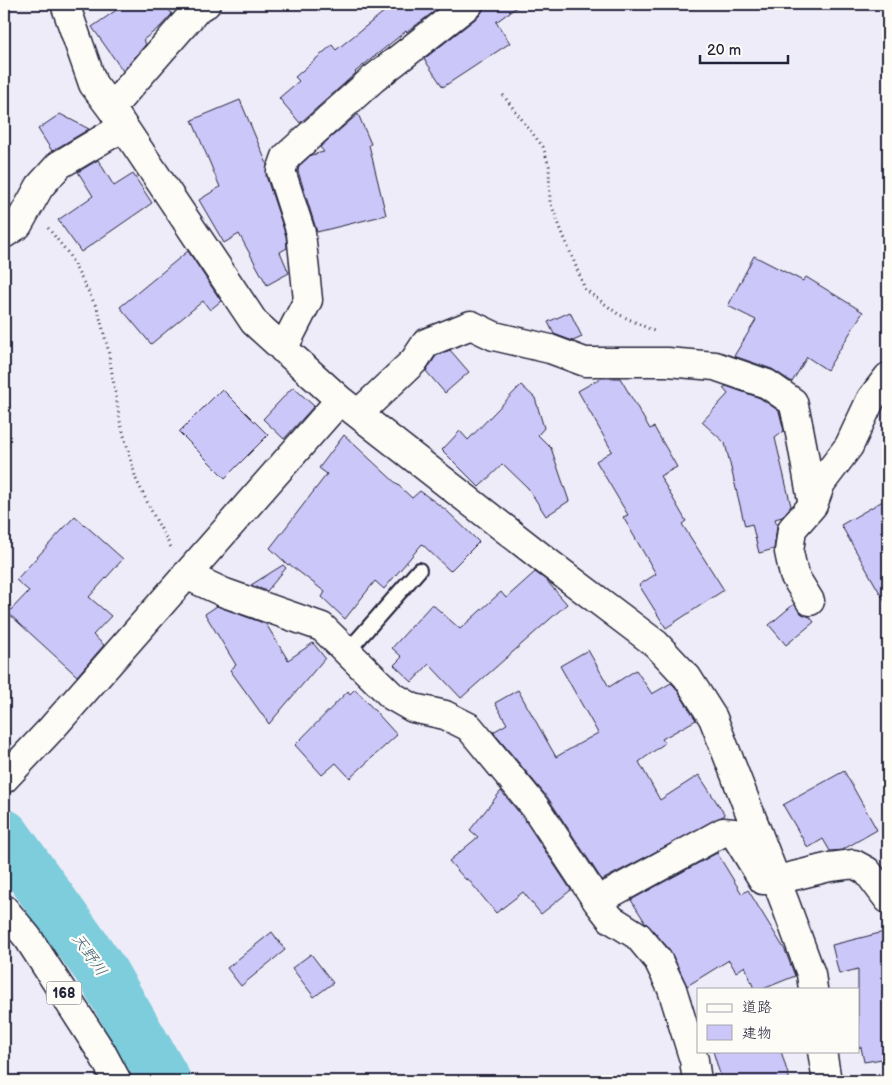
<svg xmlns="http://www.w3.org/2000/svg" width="892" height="1085" viewBox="0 0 892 1085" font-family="'Balsamiq Sans','Klee One',sans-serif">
	<rect width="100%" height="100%" fill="#eeecf8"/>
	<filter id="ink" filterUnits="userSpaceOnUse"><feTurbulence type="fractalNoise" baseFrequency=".02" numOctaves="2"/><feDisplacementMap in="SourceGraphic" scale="10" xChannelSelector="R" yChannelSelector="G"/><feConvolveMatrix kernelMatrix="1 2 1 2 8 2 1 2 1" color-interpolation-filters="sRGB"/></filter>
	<g filter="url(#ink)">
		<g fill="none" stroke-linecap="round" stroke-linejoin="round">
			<!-- river -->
			<path stroke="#7ecddc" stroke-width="52" d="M4,835l98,137 63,109"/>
		</g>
		<!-- building -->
		<path fill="#ccc7f9" stroke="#22223b" d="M125,4h40l7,10 -12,13 -17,13 3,4 -23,27 -31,-44z
			M388,4h56l-37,28 -1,-1 -51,41 1,1 -56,50 -21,-25 20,-17 -4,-4 37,-32 4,5 54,-43z
			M484,4h37l-25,18 14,21 -67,44 -19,-28 55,-43 4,-6z
			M240,100l27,64 -1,12 20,60 1,12 -7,4 9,21 -22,12 -28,-51 -15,9 -25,-43 21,-13 -28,-67z
			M60,114l29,15 -37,22 -14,-22z
			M358,114l13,30 -2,1 17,70 -69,17 -19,-61 1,-5 12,-11 13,-3 -4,-5z
			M98,160l16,26 19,-12 19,29 -71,49 -23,-32 35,-24 -15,-24z
			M188,251l33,50 -11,9 -7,-9 -52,43 -31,-37z
			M754,256l49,25 3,-4 57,35 -36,58 -20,-13 -15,25 -20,-13 -38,-13 22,-36 -28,-14z
			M570,312l12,25 -9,4 -19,-7 -6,-12z
			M450,350l19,22 -24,21 -19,-22 10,-15z
			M601,378h19l30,51 4,-2 23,40 -17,9 26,45 -4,3 42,66 -58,38 -27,-43 17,-11 -33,-57 5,-2 -32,-54 16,-10 -34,-60z
			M521,385l14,13 9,30 -6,7 13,13 18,53 -23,15 -18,-28 -25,-24 -24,23 -37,-37 18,-19 8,9z
			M726,386l34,12 19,13 5,20 -9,7 16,68 -9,11 -7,2 2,7 -3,23 -15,4 -7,-29 -7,2 -20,-83 -23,-21 26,-28 -5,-6z
			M293,387l21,19 -30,33 -21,-20z
			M222,389l46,46 -43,43 -46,-46z
			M344,435l68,63 8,-7 26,19 33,32 -29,29 -28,-27 -38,45 -9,-8 -30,38 -23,-22 3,-5 -36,-28 -1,1 -18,-17 57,-74 -8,-6z
			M888,498v109l-47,-82z
			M75,516l48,43 -34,38 22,19 -18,19 11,10 -27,31 -69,-63 21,-22 -13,-11z
			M283,565l3,3 -19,23 -16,-6z
			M535,572l11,8 21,24 -106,94 -32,-34 -17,18 -18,-17 8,-8 -10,-9 40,-44 28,25 41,-37 5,6z
			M794,604l8,10 8,3 4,5 -28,23 -17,-20z
			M217,606l49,18 22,36 25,-17 12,15 -56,66 -39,-54 6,-5 -31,-51z
			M588,650l21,37 27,-17 16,24 19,-11 4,4 21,33 -34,19 3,4 -26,19 21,38 39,-25 26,40 -123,65 -54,-82 -55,-66 14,-8 -12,-21 23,-13 38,67 42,-24 -38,-67z
			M355,689l42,46 -47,43 -14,-15 -14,12 -27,-30 53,-54 2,3z
			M844,771l33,59 -35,20 -12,1 -7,-12 -15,9 -25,-43z
			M501,791l21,25 49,74 -30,24 -18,-22 -27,21 -29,-35 -1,2 -17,-19 29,-24 -8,-7z
			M717,853l25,41 6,-4 37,60 10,26 -32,13h-9l-9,-23 -9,6 -7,-12 -42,26 -17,-36 -25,-28 -14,-22z
			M888,931v127l-24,4 -3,-15 -3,1v-79l-19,5 -7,-29z
			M272,932l13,18 -44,36 -14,-18z
			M311,954l22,29 -19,14 -22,-29z
			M713,1051h68l9,30h-68z"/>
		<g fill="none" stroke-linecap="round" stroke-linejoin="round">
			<defs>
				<path id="service" d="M347,652l72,-82"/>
				<path id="minor" d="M65,4l28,80 18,24 143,214 86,78 210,164 106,80 31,33 26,41 72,185 26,71 2,15
					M111,108l88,-101 7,-3
					M4,234l14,-9 22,-39 19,-21 64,-38
					M283,349l25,-49 -7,-67 -20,-62 5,-14 87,-78 96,-75
					M358,414l56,-53 12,-18 45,-18 23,11 56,13 35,13h82l48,4 52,18 26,18c9,34 13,69 20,103
					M186,575l39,18 97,34 70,69 21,12 32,7 24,12 66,80 62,94 14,18 27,17 20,24 14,29 22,71 3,21
					M810,601l-16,-26 -5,-23 3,-23 21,-24 8,-22 28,-37 22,-47 17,-22
					M4,779l48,-51 288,-328
					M597,901l126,-69 11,1 29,47h14l53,-13 24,-3 13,7 21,28
					M822,1051l5,30"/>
				<path id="trunk" d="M4,909l24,29 74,115 15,28"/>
			</defs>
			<!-- service casing -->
			<use href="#service" stroke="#22223b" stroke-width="18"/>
			<!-- minor casing -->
			<use href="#minor" stroke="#22223b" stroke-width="31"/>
			<!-- trunk casing -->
			<use href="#trunk" stroke="#22223b" stroke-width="31"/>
			<!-- path -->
			<path stroke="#22223b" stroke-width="3" stroke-dasharray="1 4" stroke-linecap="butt" d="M503,95l40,52 6,19 1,36 35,87 33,25 38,18
				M48,228l20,25 30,57 10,39 12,72 16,58 19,39 17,31"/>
			<!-- service -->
			<use href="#service" stroke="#fdfcf7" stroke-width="14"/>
			<!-- minor -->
			<use href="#minor" stroke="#fdfcf7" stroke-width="28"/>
			<!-- trunk -->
			<use href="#trunk" stroke="#fdfcf7" stroke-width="28"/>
		</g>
	</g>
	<g text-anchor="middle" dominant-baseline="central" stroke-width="4.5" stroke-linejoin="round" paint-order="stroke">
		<!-- shield labels -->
		<rect fill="#fdfcf7" stroke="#646373" stroke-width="1" x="46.5" y="981.5" width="35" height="23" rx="4"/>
		<g font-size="14" font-weight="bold" fill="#22223b">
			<text x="64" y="993">168</text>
		</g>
		<!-- water labels -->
		<g font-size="16" font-style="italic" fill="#425e73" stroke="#fdfcf7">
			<text transform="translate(89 955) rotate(55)">天野川</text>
		</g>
	</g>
	<!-- margin -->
	<rect width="892" height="1085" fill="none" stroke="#fdfcf7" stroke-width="20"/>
	<rect x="10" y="10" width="872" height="1065" fill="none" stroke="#22223b" stroke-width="2" filter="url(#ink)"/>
	<!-- legend -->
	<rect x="697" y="988" width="162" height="65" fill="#fdfcf7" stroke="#a5a5ac"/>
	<rect x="707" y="1004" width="25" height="8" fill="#fdfcf7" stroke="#a5a5ac"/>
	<text x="742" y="1012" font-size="15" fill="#22223b">道路</text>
	<rect x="707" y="1025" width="25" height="15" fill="#ccc7f9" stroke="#a5a5ac"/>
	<text x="742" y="1038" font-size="15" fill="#22223b">建物</text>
	<!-- scale -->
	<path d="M700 55v8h88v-8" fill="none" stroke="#22223b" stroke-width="2.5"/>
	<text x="707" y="55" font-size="15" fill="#22223b" stroke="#fdfcf7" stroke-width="4" paint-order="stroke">20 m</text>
</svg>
